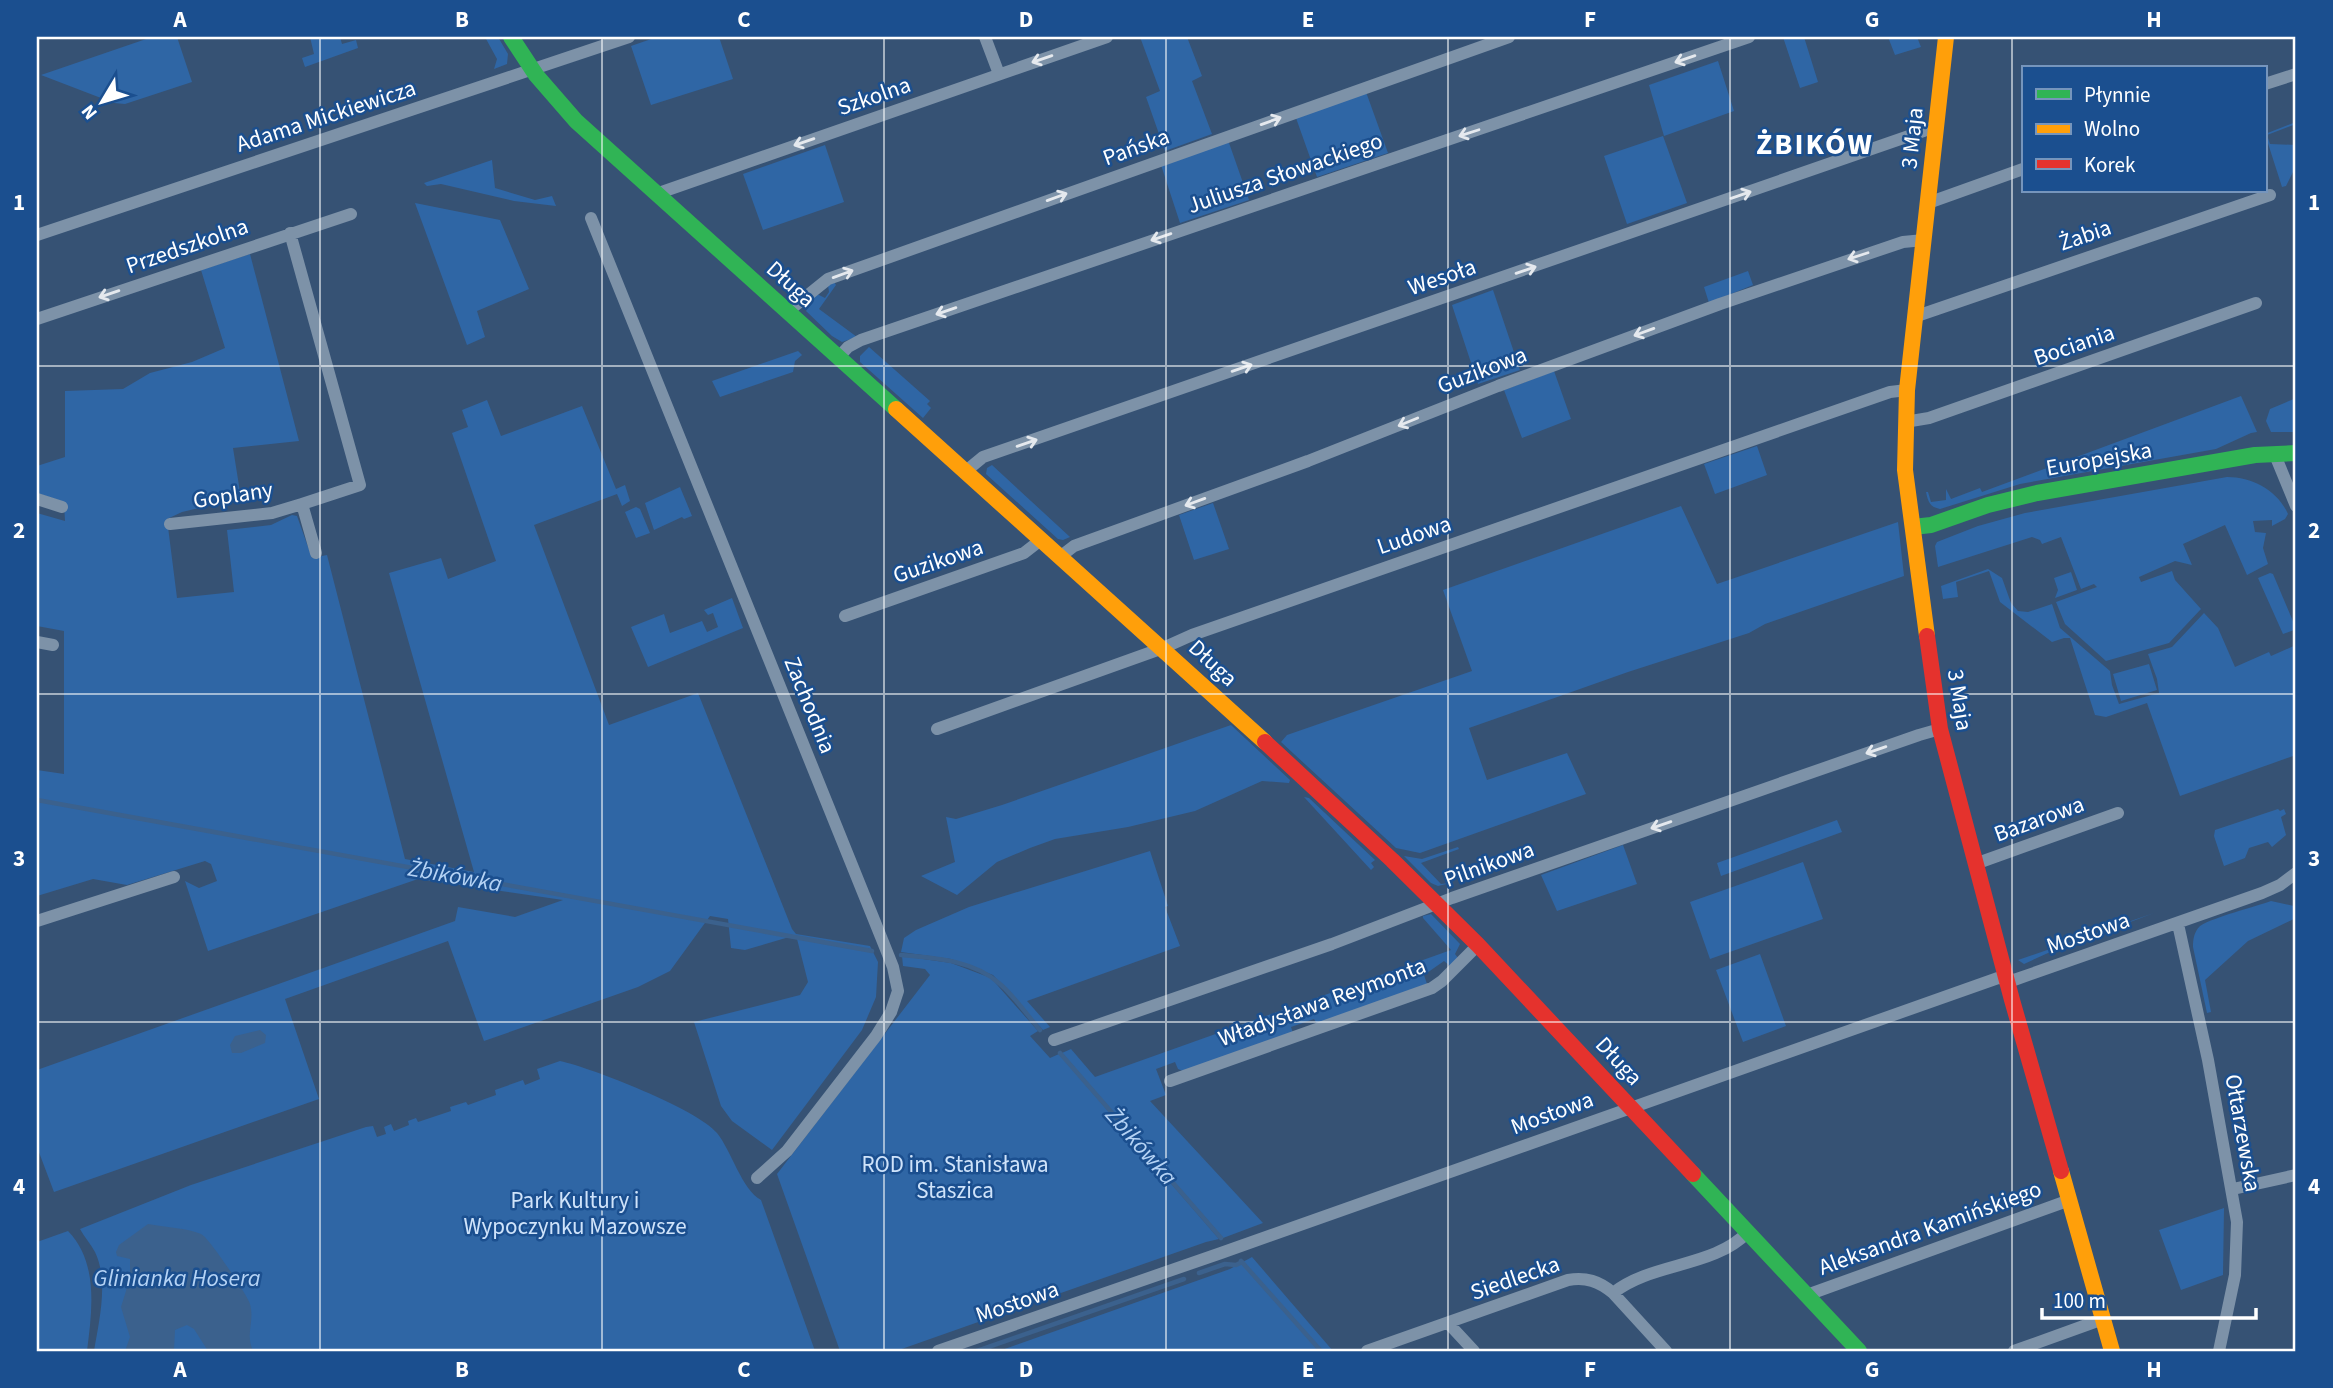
<svg xmlns="http://www.w3.org/2000/svg" width="2333" height="1388" viewBox="0 0 2333 1388" font-family="'Source Sans 3',sans-serif">
	<rect width="100%" height="100%" fill="#365274"/>
	<!-- green -->
	<path fill="#2f66a5" d="M152,37h25l15,45 -67,22 -11,-1 -73,-28z
		M310,37h30l2,7 14,-4 2,8 -53,19 -3,-9 12,-4z
		M485,37h13l10,17 -1,10 -13,5 3,-10z
		M657,37h62l14,42 -82,26 -20,-59z
		M1140,37h47l15,39 -10,5 20,53 -47,17 -19,-54 14,-6z
		M1783,37h21l14,45 -18,6z
		M1888,37h29l4,10 -26,8z
		M1718,61l16,50 -70,25 -15,-51z
		M1366,92l22,61 -71,24 -21,-59z
		M2296,122v2l-29,11 3,9 26,1v21l-10,20 -4,1 -17,-53z
		M1663,136l24,67 -60,21 -23,-68z
		M1228,140l21,60 -69,23 -19,-58z
		M825,145l19,57 -81,28 -20,-56z
		M492,160l3,28 40,12 17,-4 4,10 -42,-5 -73,-17 -14,2 -3,-3z
		M415,203l85,17 29,69 -52,22 8,26 -18,8z
		M250,254l49,187 -66,7 7,44 -17,2 -7,10 -34,8 -15,7 10,79 57,-6 -7,-62 44,-5 21,-10 5,1 15,42 15,-3 78,304 69,13 -85,-299 52,-15 7,21 48,-18 -44,-128 16,-6 -6,-17 25,-10 14,36 81,-30 34,83 9,-4 5,16 -8,5 -5,-12 -83,31 75,200 89,-32 94,236 4,5 74,12 8,16 -2,35 -14,33 -90,120 -40,-29 -11,-15 -27,-84 106,-27 8,-13 -12,-47 -51,15 -14,-2 -3,-29 -18,-3 -40,55 -32,16 -154,54 -36,-100 -163,58 34,100 -265,93 -17,-45v-77l418,-149 3,-14 57,10 48,-17 -145,-21 -210,72 -23,-70 14,7 18,-7 -6,-17 -6,-3 -78,24 -34,-6 -56,17v-126l27,4v-143l-27,-5v-113l28,8 -1,-19 -27,-9v-27l28,-9v-66l58,-2 27,-16 42,-11 33,-14 -24,-78z
		M1748,271l5,14 -44,18 -5,-16z
		M834,282l2,3 -17,24 38,28 -15,5 -10,-6 -26,-25 5,-8 -3,-3 9,-6 8,4 4,-6 -1,-7z
		M1493,290l27,80 -42,14 -26,-79z
		M869,347l61,54 -3,3 4,4 -8,10 -63,-56v-6z
		M798,351l4,4 -7,6 -2,11 -73,25 -8,-16z
		M1554,371l17,48 -49,19 -18,-48z
		M2241,396l16,36 -6,1 -35,16 -196,35 -80,25c-10,-2 -12,-7 -14,-17h2l3,10 15,-2v-11l5,10 29,-11 2,4z
		M2296,398v34h-25l-5,-11 4,-12z
		M1757,446l10,29 -52,19 -11,-30z
		M992,465l78,72 -7,3 -5,-1 -72,-65 1,-6z
		M2227,477c26,0 51,14 61,37l-3,5 -13,7v-6l-19,1 2,11 11,1 -3,15 5,16 -21,11 -22,-50 -42,19 9,21 -17,-4 -36,16 2,5 31,-11 3,9 26,29 -32,34 -63,18 -41,-37 -9,-22 41,-15 -3,-3 -13,5 -20,-52 -19,7 -2,-4 -8,-3 -94,30 -3,-21 2,-4 41,-16 47,-13z
		M680,487l12,29 -8,3 -2,-2 -28,13 -9,-27z
		M1213,503l16,46 -35,11 -15,-45z
		M1681,506l36,78 181,-62 6,54 -139,48 -16,9 -121,39 -159,56 18,52 80,-27 19,41 -166,59 -24,-5 -115,-106 6,-7 185,-64 -29,-81z
		M636,507l4,2 10,24 -14,5 -11,-26z
		M1988,569l14,9 9,25 7,8 10,1 24,-8 8,24 50,43 2,14 7,19 40,-11 -2,-14 -9,-25 24,-7 32,-34 14,15 17,39 34,-15 2,4 25,-11v110l-116,41 -33,-93 -41,14 -11,-2 -25,-77h-6l-12,4 -52,-40 -11,-31 -33,11 2,15 -15,2 -2,-13z
		M2071,572l6,18 -22,8 3,-8 -4,-12z
		M2270,573l3,1 22,52 -1,4 -11,4 -25,-56z
		M732,598l11,30 -95,39 -17,-40 33,-13 6,19 32,-12 5,11 11,-5 -5,-14 -5,2 -4,-5z
		M2149,664l8,26 -36,11 -8,-27z
		M1231,725l59,55 -1,3 -27,-2 -67,30 -67,16 -73,12 -25,9 -33,14 -40,33 -36,-19 34,-14 -9,-45 10,2 46,-14z
		M1304,797l5,1 66,62 -4,3 3,4 -3,3z
		M2278,809l2,2 4,-2 2,5 -5,3 5,18 -14,12 -4,-5 -19,6 -4,10 -21,8 -10,-30 1,-6z
		M1837,820l5,12 -121,44 -4,-13z
		M1623,845l14,39 -80,27 -16,-36z
		M1458,847l1,2 -38,14 20,21 9,-1 -12,3 -7,-3 -27,-27 18,3z
		M1150,851l18,55 -3,1 15,39 -153,55 23,26 -7,3 -50,-55 -42,-16 -50,-7 3,-14 12,-8 53,-23z
		M1803,862l20,57 -113,40 -20,-57z
		M2271,901l23,5 2,12 -48,23 -43,39 6,32 -4,1 -14,-66c0,-8 1,-15 7,-21 14,-9 54,-19 71,-25z
		M2154,913l-106,40 -24,11 -6,-4z
		M1431,914l29,30 -5,10 3,4 -8,8 -6,-5 -20,14 3,9 -110,40 -3,-5 -23,8 2,6 -110,38 -5,-2 -3,-7 -19,7 10,26 -16,6 113,122 -40,15 -161,-185 9,-4 24,28 356,-127 -28,-32v-2z
		M1760,954l26,72 -43,16 -27,-72z
		M902,956l49,7 40,15 47,53 -8,5 20,22 9,-4 160,185 -13,3 -310,109h-56l-63,-177 153,-199 -5,-6 -22,-3z
		M560,1061c32,7 137,48 157,72 14,17 25,57 44,67l54,151h-721c5,-30 15,-70 1,-99 -4,-8 -11,-15 -15,-23l111,-44 175,-58 7,-1 4,11 9,-3 -2,-7 7,-3 3,7 15,-6 -1,-4 8,-3 2,4 33,-11 -1,-4 16,-5 2,3 28,-10 -1,-5 28,-10 2,5 15,-6 -3,-10z
		M2224,1208l-1,67 -42,15 -22,-60z
		M68,1231c31,32 24,80 19,120h-50v-109z
		M1252,1257l81,94h-334l231,-82z"/>
	<!-- water -->
	<path fill="#3b618d" d="M260,1030l6,5 -1,8 -24,10h-9l-2,-8 5,-9z
		M148,1224c16,3 39,4 53,10 7,2 47,62 49,70 5,18 -5,29 3,47h-45l-14,-22 -7,-4 -12,5 -1,21h-49l5,-14 -9,-30 9,-29v-19l-13,-3 -1,-4 3,-7z"/>
	<g fill="none" stroke-linecap="round" stroke-linejoin="round">
		<!-- stream -->
		<path stroke="#3b618d" stroke-width="4.5" d="M37,800l835,151
			M901,955c34,3 73,5 99,29 15,13 27,31 40,46
			M1060,1053l161,185
			M1241,1261l80,90
			M1199,1273l26,-9 11,1 6,-3
			M977,1351l207,-72"/>
		<!-- street -->
		<path stroke="#7d92a8" stroke-width="12" d="M985,37l14,37
			M2265,84l31,-10
			M656,194l451,-157
			M1928,203l95,-34
			M591,218l290,719 12,30 5,24 -7,21 -15,24 -89,115 -30,27
			M290,233l70,252 -58,19
			M37,235l592,-198
			M787,312l41,-33 681,-242
			M1914,317l356,-122
			M37,319l314,-105
			M839,357l9,-10 13,-7 888,-303
			M1905,422l24,-4 327,-115
			M2275,455l21,51
			M966,471l17,-14 952,-330
			M37,499l25,8
			M170,524l102,-11 30,-9 14,49
			M1061,556l13,-10 234,-85 190,-75 222,-82 183,-62 21,-2
			M845,616l179,-63 18,-14
			M37,642l16,3
			M937,729l226,-81 29,-13 698,-243 17,-2
			M1975,864l143,-51
			M37,921l137,-44
			M2178,924l30,136 29,162 -2,53 -16,76
			M1054,1040l278,-96 120,-46 467,-163 21,-6
			M1170,1081l262,-93 10,-7 36,-36
			M2233,1189l63,-14
			M1613,1293l53,58
			M1807,1295l260,-94
			M1448,1323l26,28
			M938,1351l283,-98 777,-275 16,2 248,-87 18,-8 16,-12
			M1367,1351l201,-71c18,-3 31,1 45,13 39,-31 100,-25 135,-61
			M2014,1351l89,-32"/>
		<!-- fast -->
		<path stroke="#30b455" stroke-width="16" d="M511,37l25,38 40,46 320,288
			M1913,527l18,-2 57,-20 49,-12 218,-38 41,-2
			M1693,1174l166,177"/>
		<!-- slow -->
		<path stroke="#ff9f0a" stroke-width="16" d="M896,409l369,333
			M1927,636l-22,-166 2,-80 39,-353
			M2061,1171l51,180"/>
		<!-- jam -->
		<path stroke="#e5322d" stroke-width="16" d="M1927,636l13,93 72,271 49,171
			M1265,742l127,118 86,85 215,229"/>
	</g>
	<!-- one-way arrows -->
	<defs><path id="oneway-shaft" d="M-6 0H5M1.5-3L5.5 0L1.5 3" fill="none" stroke-width="1.6" stroke-linecap="round" stroke-linejoin="round" transform="scale(1.75)"/></defs>
	<g stroke="#e5e9ee">
		<use href="#oneway-shaft" transform="translate(1042 59) rotate(161)"/>
		<use href="#oneway-shaft" transform="translate(1685 59) rotate(161)"/>
		<use href="#oneway-shaft" transform="translate(1271 121) rotate(-20)"/>
		<use href="#oneway-shaft" transform="translate(1469 133) rotate(162)"/>
		<use href="#oneway-shaft" transform="translate(804 142) rotate(161)"/>
		<use href="#oneway-shaft" transform="translate(1741 195) rotate(-19)"/>
		<use href="#oneway-shaft" transform="translate(1057 197) rotate(-20)"/>
		<use href="#oneway-shaft" transform="translate(1161 237) rotate(161)"/>
		<use href="#oneway-shaft" transform="translate(1858 256) rotate(162)"/>
		<use href="#oneway-shaft" transform="translate(1526 270) rotate(-19)"/>
		<use href="#oneway-shaft" transform="translate(843 274) rotate(-20)"/>
		<use href="#oneway-shaft" transform="translate(109 294) rotate(161)"/>
		<use href="#oneway-shaft" transform="translate(946 311) rotate(161)"/>
		<use href="#oneway-shaft" transform="translate(1644 332) rotate(160)"/>
		<use href="#oneway-shaft" transform="translate(1242 368) rotate(-19)"/>
		<use href="#oneway-shaft" transform="translate(1408 422) rotate(158)"/>
		<use href="#oneway-shaft" transform="translate(1027 443) rotate(-19)"/>
		<use href="#oneway-shaft" transform="translate(1195 502) rotate(160)"/>
		<use href="#oneway-shaft" transform="translate(1876 750) rotate(161)"/>
		<use href="#oneway-shaft" transform="translate(1661 825) rotate(161)"/>
	</g>
	<!-- grid -->
	<path fill="none" stroke="#fff" stroke-width="2" stroke-opacity="0.55" d="M320,37v1314M602,37v1314M884,37v1314M1166,37v1314M1448,37v1314M1730,37v1314M2012,37v1314M37,366h2259M37,694h2259M37,1022h2259"/>
	<g text-anchor="middle" dominant-baseline="central" stroke-width="5" stroke-linejoin="round" paint-order="stroke">
		<!-- street labels -->
		<g font-size="23" fill="#fff" stroke="#1b4f8f">
			<text transform="translate(874 96) rotate(-19)">Szkolna</text>
			<text transform="translate(326 116) rotate(-18)">Adama Mickiewicza</text>
			<text transform="translate(1912 138) rotate(-84)">3 Maja</text>
			<text transform="translate(1136 147) rotate(-20)">Pańska</text>
			<text transform="translate(1285 173) rotate(-19)">Juliusza Słowackiego</text>
			<text transform="translate(2085 235) rotate(-19)">Żabia</text>
			<text transform="translate(187 246) rotate(-19)">Przedszkolna</text>
			<text transform="translate(1442 277) rotate(-19)">Wesoła</text>
			<text transform="translate(791 284) rotate(42)">Długa</text>
			<text transform="translate(2074 345) rotate(-19)">Bociania</text>
			<text transform="translate(1482 370) rotate(-21)">Guzikowa</text>
			<text transform="translate(2099 459) rotate(-10)">Europejska</text>
			<text transform="translate(233 495) rotate(-8)">Goplany</text>
			<text transform="translate(1414 535) rotate(-19)">Ludowa</text>
			<text transform="translate(938 561) rotate(-19)">Guzikowa</text>
			<text transform="translate(1213 663) rotate(43)">Długa</text>
			<text transform="translate(1960 700) rotate(81)">3 Maja</text>
			<text transform="translate(810 705) rotate(68)">Zachodnia</text>
			<text transform="translate(2039 819) rotate(-20)">Bazarowa</text>
			<text transform="translate(1489 864) rotate(-20)">Pilnikowa</text>
			<text transform="translate(2088 933) rotate(-19)">Mostowa</text>
			<text transform="translate(1322 1002) rotate(-20)">Władysława Reymonta</text>
			<text transform="translate(1619 1061) rotate(47)">Długa</text>
			<text transform="translate(1552 1113) rotate(-20)">Mostowa</text>
			<text transform="translate(2243 1133) rotate(80)">Ołtarzewska</text>
			<text transform="translate(1930 1228) rotate(-20)">Aleksandra Kamińskiego</text>
			<text transform="translate(1515 1278) rotate(-19)">Siedlecka</text>
			<text transform="translate(1017 1302) rotate(-19)">Mostowa</text>
		</g>
		<!-- park labels -->
		<g font-size="23" fill="#cfe3fa" stroke="#1b4f8f">
			<text x="955" y="1164">ROD im. Stanisława<tspan x="955" dy="26">Staszica</tspan></text>
			<text x="575" y="1200">Park Kultury i<tspan x="575" dy="26">Wypoczynku Mazowsze</tspan></text>
		</g>
		<!-- water labels -->
		<g font-size="24" font-style="italic" fill="#b5d3f5" stroke="#1b4f8f">
			<text transform="translate(455 876) rotate(10)">Żbikówka</text>
			<text transform="translate(1141 1146) rotate(49)">Żbikówka</text>
			<text x="177" y="1278">Glinianka Hosera</text>
		</g>
		<!-- district labels -->
		<g font-size="30" font-weight="bold" letter-spacing="2" fill="#fff" stroke="#1b4f8f">
			<text x="1815" y="144">ŻBIKÓW</text>
		</g>
	</g>
	<!-- border -->
	<rect width="2333" height="1388" fill="none" stroke="#1b4f8f" stroke-width="77"/>
	<!-- legend -->
	<rect x="2022" y="66" width="245" height="126" fill="#1b4f8f" stroke="#7695bc" stroke-width="2"/>
	<rect x="2036" y="89" width="35" height="10" fill="#30b455" stroke="#7695bc" stroke-width="2"/>
	<text x="2084" y="102" font-size="21" fill="#ffffff">Płynnie</text>
	<rect x="2036" y="124" width="35" height="10" fill="#ff9f0a" stroke="#7695bc" stroke-width="2"/>
	<text x="2084" y="136" font-size="21" fill="#ffffff">Wolno</text>
	<rect x="2036" y="159" width="35" height="10" fill="#e5322d" stroke="#7695bc" stroke-width="2"/>
	<text x="2084" y="172" font-size="21" fill="#ffffff">Korek</text>
	<!-- north arrow -->
	<g transform="translate(102 102) rotate(232)" stroke="#1b4f8f" stroke-width="5" paint-order="stroke">
	<path d="M0-5L12 26L0 18L-12 26Z" fill="#ffffff"/>
	<text y="-10" font-size="19" font-weight="bold" text-anchor="middle" fill="#ffffff">N</text>
	</g>
	<!-- scale -->
	<path d="M2042 1308v10h214v-10" fill="none" stroke="#ffffff" stroke-width="3.5"/>
	<text x="2053" y="1308" font-size="21" fill="#ffffff" stroke="#1b4f8f" stroke-width="5" paint-order="stroke">100 m</text>
	<rect x="38" y="38" width="2256" height="1312" fill="none" stroke="#fff" stroke-width="2.5"/>
	<g font-size="23" text-anchor="middle" font-weight="bold" fill="#fff">
		<text x="180" y="27">A</text>
		<text x="462" y="27">B</text>
		<text x="744" y="27">C</text>
		<text x="1026" y="27">D</text>
		<text x="1308" y="27">E</text>
		<text x="1590" y="27">F</text>
		<text x="1872" y="27">G</text>
		<text x="2154" y="27">H</text>
		<text x="19" y="210">1</text>
		<text x="2314" y="210">1</text>
		<text x="19" y="538">2</text>
		<text x="2314" y="538">2</text>
		<text x="19" y="866">3</text>
		<text x="2314" y="866">3</text>
		<text x="19" y="1194">4</text>
		<text x="2314" y="1194">4</text>
		<text x="180" y="1377">A</text>
		<text x="462" y="1377">B</text>
		<text x="744" y="1377">C</text>
		<text x="1026" y="1377">D</text>
		<text x="1308" y="1377">E</text>
		<text x="1590" y="1377">F</text>
		<text x="1872" y="1377">G</text>
		<text x="2154" y="1377">H</text>
	</g>
</svg>
